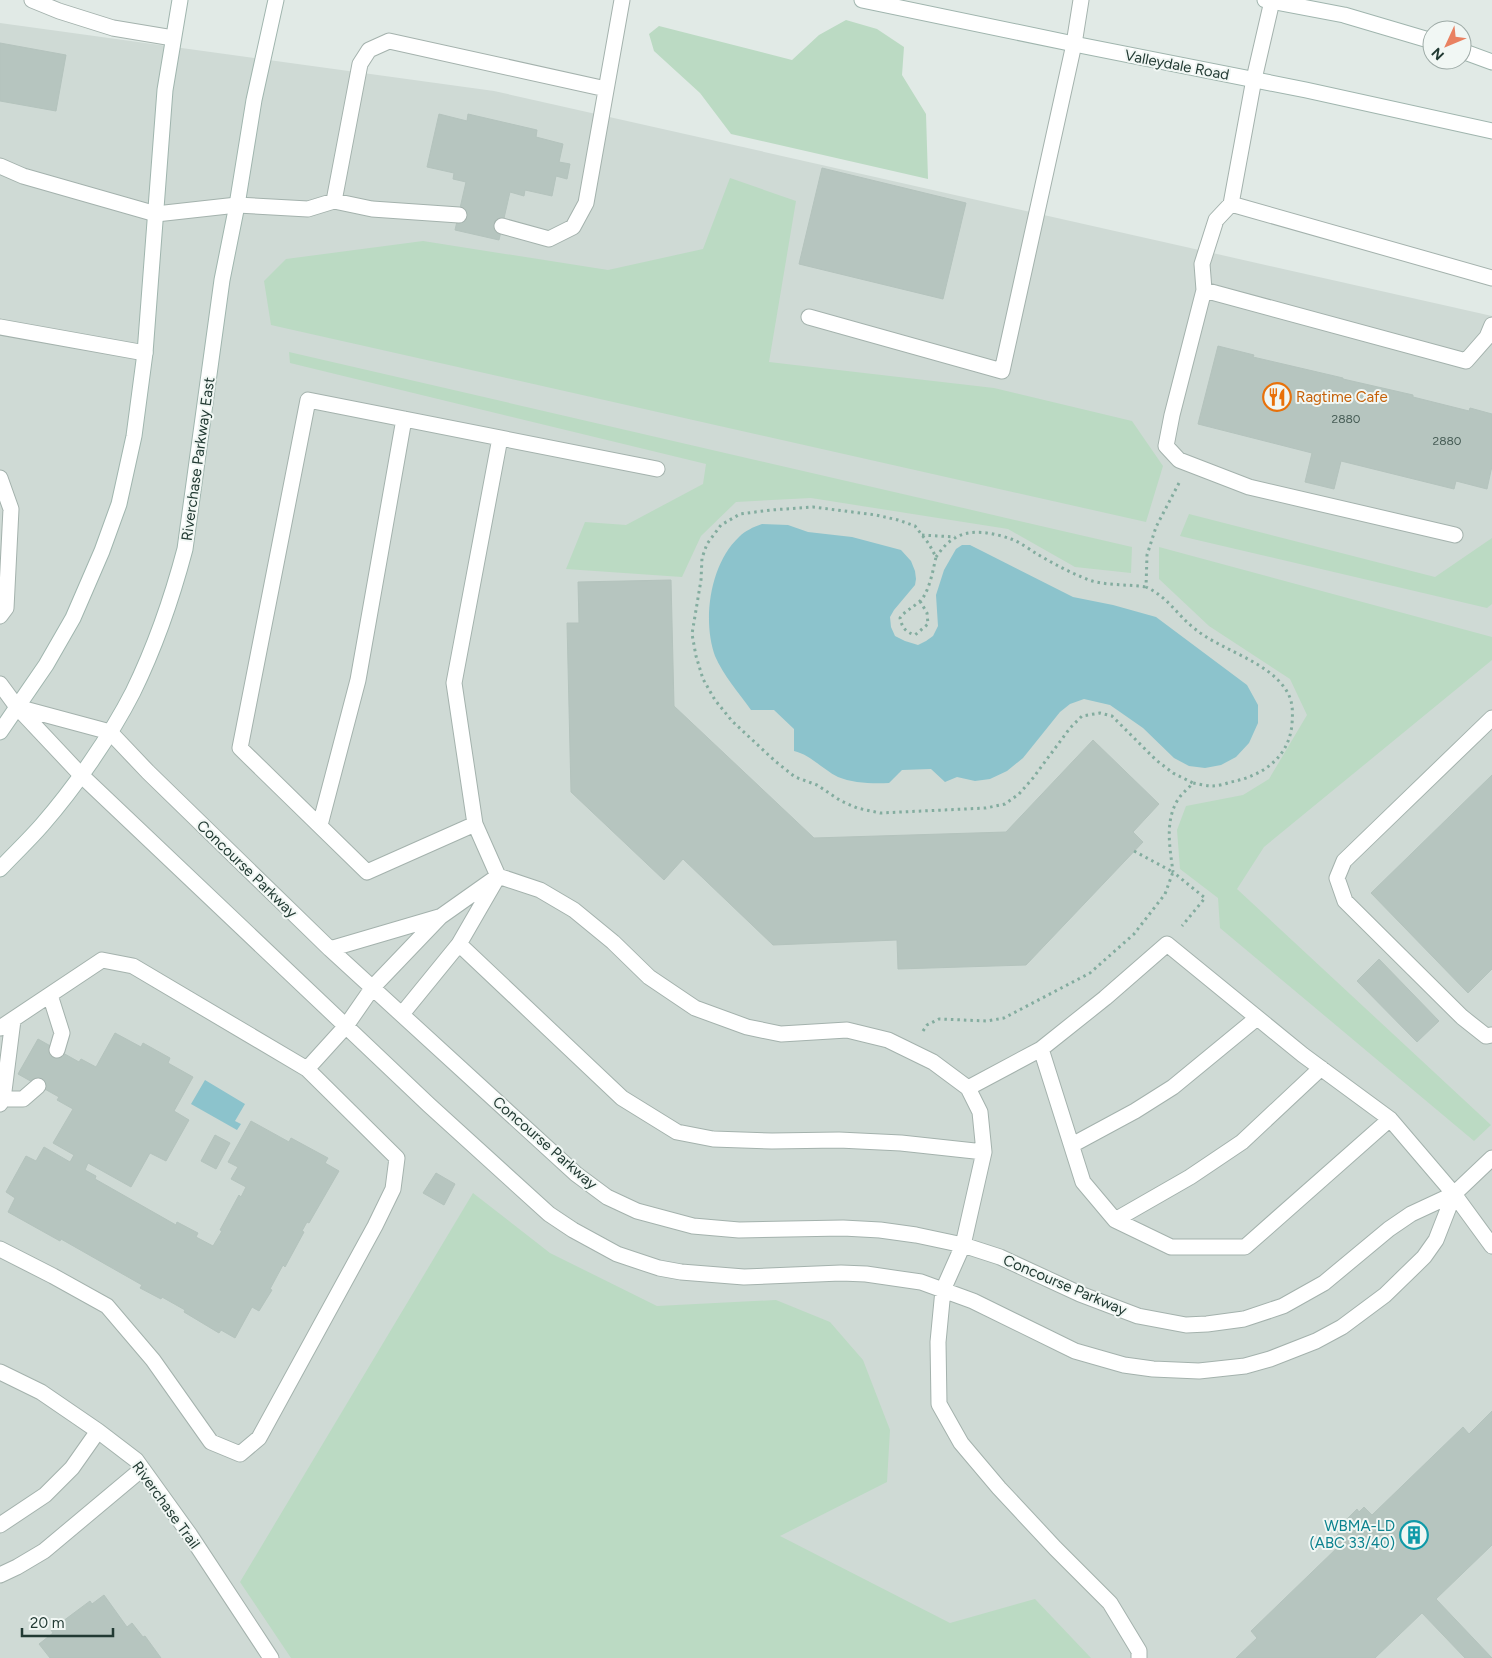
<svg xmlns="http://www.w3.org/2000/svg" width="1492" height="1658" viewBox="0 0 1492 1658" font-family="Figtree,sans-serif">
	<rect width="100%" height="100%" fill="#e1eae6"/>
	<!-- built -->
	<path fill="#cfdad5" d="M0,23l494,68 998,225v1342h-1492z"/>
	<!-- green -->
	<path fill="#bbdac3" d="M846,20l31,9 27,18 -2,28 24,39 2,65 -197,-45 -31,-41 -46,-42 -5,-17 10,-8 133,34 27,-25z
		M730,178l66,23 -27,161 225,26 138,33 31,45 -17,56 -875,-197 -7,-44 22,-22 137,-18 185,29 95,-21z
		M289,352l843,195 -1,26 -56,-6 -67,-38 -197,-31 -75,4 -35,34 -19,41 -116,-8 19,-47 41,3 77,-41 3,-20 -416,-101z
		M1189,514l246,63 57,-39v66l-5,4 -307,-72z
		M1159,547l333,90v23l-228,187 -27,42 254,236 -17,16 -254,-213 -2,-30 -38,-29 -3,-39 9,-24 57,-11 26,-16 38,-64 -17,-36 -81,-53 -50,-47z
		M473,1193l77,60 107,53 119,-6 54,22 33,38 27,70 -3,52 -107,54 170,87 85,-24 56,59h-800l-51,-76z"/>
	<!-- water -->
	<path fill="#8cc3cc" d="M762,524l26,1 20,7 44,5 49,13 10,11 4,10 1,8 -1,6 -21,25 -4,7 1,10 4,9 10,5 13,4 8,-4 7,-5 5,-10 -2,-31 8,-25 12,-21 6,-4h8l10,5 93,47 40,8 43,12 91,68 11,20v18l-9,20 -13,14 -15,8 -16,3 -16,-2 -15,-8 -31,-30 -33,-23 -26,-6 -14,5 -10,8 -37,46 -16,13 -17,8 -15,2 -18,-4 -12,5 -14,-13 -29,1 -13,13c-16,1 -37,0 -51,-6 -16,-8 -27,-22 -44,-26v-22l-20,-19h-23c-12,-17 -28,-35 -36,-54 -13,-36 -5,-92 24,-119 6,-6 14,-10 23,-13z
		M205,1080l40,24 -10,17 6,3 -4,6 -46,-26z"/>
	<!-- building -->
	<path fill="#b6c5bf" stroke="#b4c3bd" d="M0,43l66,12 -10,56 -56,-10z
		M439,114l28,7 1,-7 69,16 -1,7 27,7 -4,18 11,2 -3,15 -11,-3 -4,20 -27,-6 -1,6 -14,-4 -11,48 -44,-10 11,-48 -13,-3 1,-6 -27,-6z
		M822,168l144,35 -23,96 -144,-35z
		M1218,346l36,9 -1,2 90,21v1l70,16v2l56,14 1,-3 22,6v52l-5,23 -31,-8 -2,8 -113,-28 -7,28 -29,-7 7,-29 -114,-29z
		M671,580l3,126 140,132 192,-6 87,-92 66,64 -26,28 10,10 -117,123 -128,4 -1,-29 -124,5 -90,-86 -19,21 -93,-88 -4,-169h12l-1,-41z
		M1492,775v194l-24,24 -97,-100z
		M1379,959l60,62 -22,21 -60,-61z
		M115,1033l26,14 2,-4 27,15 -2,5 25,14 -19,34 15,9 -23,41 -16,-8 -19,34 -43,-24 -3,7 11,6 -1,3 81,46 1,-3 21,11 -2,4 17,9 9,-15 -2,-1 19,-35 2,2 5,-10 -15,-8 7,-12 -10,-5 23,-41 38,21 2,-4 37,20 -3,5 14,8 -30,52 -2,-1 -5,9 2,1 -19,35 -2,-2 -13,24 2,1 -13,21 -7,-4 -17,31 -14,-8 -2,3 -35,-21 1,-2 -23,-13 -1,2 -21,-11 2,-3 -81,-46 -1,2 -52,-29 7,-14 -9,-6 20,-36 10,5 8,-14 26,15 4,-7 -21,-12 20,-34 -16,-9 2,-3 -41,-23 20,-35 41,23 2,-3 15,8z
		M215,1135l15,8 -14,26 -15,-8z
		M436,1173l19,11 -11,21 -21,-12z
		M1492,1411v134l-56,54 56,59h-27l-43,-45 -47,45h-139l21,-20 -6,-7 89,-86 -6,-7 5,-5 -3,-3 21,-21 2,3 5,-5 8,8 91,-88 6,7z
		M104,1595l23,32 5,-4 11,14 2,-1 16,22h-111l-11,-14 14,-11 -2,-3 39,-29 2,3z"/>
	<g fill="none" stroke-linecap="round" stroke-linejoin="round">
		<defs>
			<path id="lane" d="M32,0l27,11 54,17 60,10
				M1272,1l-18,78 -23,125 261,74
				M0,166l23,10 133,38 81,-9 71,4 26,-8 38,8 87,6
				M334,201l26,-137 9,-14 20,-9 217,48
				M1231,204l-15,16 -14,44 2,26 262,71 21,-24 5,-12
				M502,226l47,13 24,-12 13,-24 36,-203
				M1204,290l-32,125 -6,31 13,14 70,27 206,48
				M809,317l193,54 72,-327 7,-44
				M0,327l145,26
				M657,469l-349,-69 -68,348 127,124 108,-48 23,52 42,14 34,20 39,32 36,35 46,31 52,19 34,7 66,-4 41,10 45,22 35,26
				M0,478l11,31 -5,99 -6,8
				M0,684l17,23 64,68 348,330 120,109 24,16 44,24 42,14 22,4 63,5 97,-4 25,1 55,8 52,19 102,50 49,14 29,4 46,2 46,-5 25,-7 46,-18 26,-14 43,-32 39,-38 12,-17 18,-46
				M17,707l93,25 38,40 182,177 246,225 31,23 30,14 56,15 46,4 104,-2 37,2 36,5 47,10 37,12 80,37 58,22 48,9 21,-1 37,-5 39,-13 41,-23 65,-54 22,-15 43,-20 38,-36
				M1492,718l-148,143 -7,17 8,23 117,116 24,19 6,-1
				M475,824l-21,-141 46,-245
				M320,825l38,-145 46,-261
				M459,944l163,154 55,34 36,7 59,2 67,-1 62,3 83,9 -21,93 -20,45 -5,52 1,62 22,39 38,45 56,60 55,55 29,48v7
				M330,949l109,-32
				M50,995l12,38 -5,17
				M402,1014l57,-70 37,-64
				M0,1028l102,-68 31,6 174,103 90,89 -4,31 -18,37 -116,212 -19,16 -29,-12 -58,-82 -46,-54 -54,-30 -53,-27
				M1041,1049l42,133 32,38 56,27h74l145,-128
				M307,1069l39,-43 27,-39 67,-70 58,-41
				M3,1099h20l15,-13
				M0,1104l3,-5 10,-79
				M1072,1145l63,-34 38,-24 84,-69
				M984,1152l-4,-40 -12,-24 73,-39 64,-51 62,-54 136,111 87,64 64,75 38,52
				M1115,1220l75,-43 52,-35 79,-74"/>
			<path id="street" d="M0,1372l41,20 57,39 38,29 54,75 81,123
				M0,1525l45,-30 27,-27 26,-37
				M0,1575l17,-8 27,-16 98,-82"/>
			<path id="secondary" d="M862,0l212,44 232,46 186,41
				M1265,0l79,15 88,26
				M1462,51l30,11
				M0,732l46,-67 27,-47 29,-67 17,-47 15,-68 11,-83 20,-263 15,-90
				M0,869c14,-15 29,-29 42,-44 33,-38 68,-88 91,-133 22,-45 39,-94 52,-143l37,-269 15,-75 17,-105 22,-100"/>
		</defs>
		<!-- lane casing -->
		<use href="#lane" stroke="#a4b2ad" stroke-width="17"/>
		<!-- street casing -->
		<use href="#street" stroke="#a4b2ad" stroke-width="17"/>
		<!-- secondary casing -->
		<use href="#secondary" stroke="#a0b5ae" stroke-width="17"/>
		<!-- path -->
		<path stroke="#83ac9f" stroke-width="3" stroke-dasharray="2.5 4" stroke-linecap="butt" d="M1179,483l-23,44 -9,28 -1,32c22,10 31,28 49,42 26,21 69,31 89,58 9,12 9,23 8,37 -3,34 -30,52 -61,58 -6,2 -13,4 -19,4 -6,0 -13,-2 -19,-3 -4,5 -10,9 -14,15 -15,22 -9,50 -6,74l32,26 -23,28
			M922,535l33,2
			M936,557c5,-7 11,-15 19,-19 15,-10 39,-5 56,1 9,3 18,10 26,15 17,10 34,19 52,26 18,6 38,4 57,7
			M920,601l7,12 1,11 -13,11c-10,-3 -13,-8 -15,-17 5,-7 12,-10 19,-16 10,-8 14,-32 17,-45l-7,-13 -14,-18 -17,-6 -22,-5 -63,-8 -42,3 -31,4 -19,11 -14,19 -5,14 -1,22 -9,54 4,22 7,23 12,21 17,21 43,40 20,16 22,8 24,16 16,7 23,5 106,-5 19,-4 14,-10 14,-16 37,-50 12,-12 18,-3 12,3 44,44 17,13 20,10
			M923,1031l4,-6 12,-6 48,2 17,-3 86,-45 44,-39 31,-40 8,-22 -39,-21"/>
		<!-- lane -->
		<use href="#lane" stroke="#fff" stroke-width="15"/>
		<!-- street -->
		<use href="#street" stroke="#fff" stroke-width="15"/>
		<!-- secondary -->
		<use href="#secondary" stroke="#fff" stroke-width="15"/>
	</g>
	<!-- icons -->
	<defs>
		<symbol id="restaurant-ring" viewBox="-11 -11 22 22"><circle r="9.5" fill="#f1f7f4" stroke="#e8710a" stroke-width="1.5"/><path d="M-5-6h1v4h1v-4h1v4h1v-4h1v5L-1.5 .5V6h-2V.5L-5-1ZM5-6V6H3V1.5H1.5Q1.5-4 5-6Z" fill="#e8710a"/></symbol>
		<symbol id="building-ring" viewBox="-11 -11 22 22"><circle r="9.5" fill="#f1f7f4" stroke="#0f9aa8" stroke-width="1.5"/><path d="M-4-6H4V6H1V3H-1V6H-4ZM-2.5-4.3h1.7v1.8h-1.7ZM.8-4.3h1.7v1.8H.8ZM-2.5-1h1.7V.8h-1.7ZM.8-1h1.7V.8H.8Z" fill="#0f9aa8"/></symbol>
	</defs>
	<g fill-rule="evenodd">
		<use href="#restaurant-ring" x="1261" y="381" width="32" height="32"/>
		<use href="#building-ring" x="1398" y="1519" width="32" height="32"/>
	</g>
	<g text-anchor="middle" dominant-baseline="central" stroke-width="4" stroke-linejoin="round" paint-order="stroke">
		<!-- number labels -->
		<g font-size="12" fill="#475d56">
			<text x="1346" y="419">2880</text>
			<text x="1447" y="441">2880</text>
		</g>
		<!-- street labels -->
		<g font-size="15" fill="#223a33" stroke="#f1f7f4">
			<text transform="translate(1177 65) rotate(11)">Valleydale Road</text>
			<text transform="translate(198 459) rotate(-82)">Riverchase Parkway East</text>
			<text transform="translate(247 869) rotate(44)">Concourse Parkway</text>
			<text transform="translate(545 1143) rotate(41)">Concourse Parkway</text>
			<text transform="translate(1065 1285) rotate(23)">Concourse Parkway</text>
			<text transform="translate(166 1505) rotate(54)">Riverchase Trail</text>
		</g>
		<!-- food labels -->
		<g font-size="15" fill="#c56008" stroke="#f1f7f4" text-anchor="start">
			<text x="1296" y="397">Ragtime Cafe</text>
		</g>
		<!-- culture labels -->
		<g font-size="15" fill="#0d838f" stroke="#f1f7f4" text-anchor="end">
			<text x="1395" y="1526">WBMA-LD<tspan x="1395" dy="17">(ABC 33/40)</tspan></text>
		</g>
	</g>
	<!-- north arrow -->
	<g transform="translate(1447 45) rotate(226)"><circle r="24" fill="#f1f7f4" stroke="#9eaba7"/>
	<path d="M0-4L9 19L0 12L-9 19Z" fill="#e98161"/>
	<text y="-8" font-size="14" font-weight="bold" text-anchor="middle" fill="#223a33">N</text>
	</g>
	<!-- scale -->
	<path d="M22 1628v8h91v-8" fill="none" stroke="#223a33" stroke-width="2.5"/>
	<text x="30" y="1628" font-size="15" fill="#223a33" stroke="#f1f7f4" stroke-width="4" paint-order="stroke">20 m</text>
</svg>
